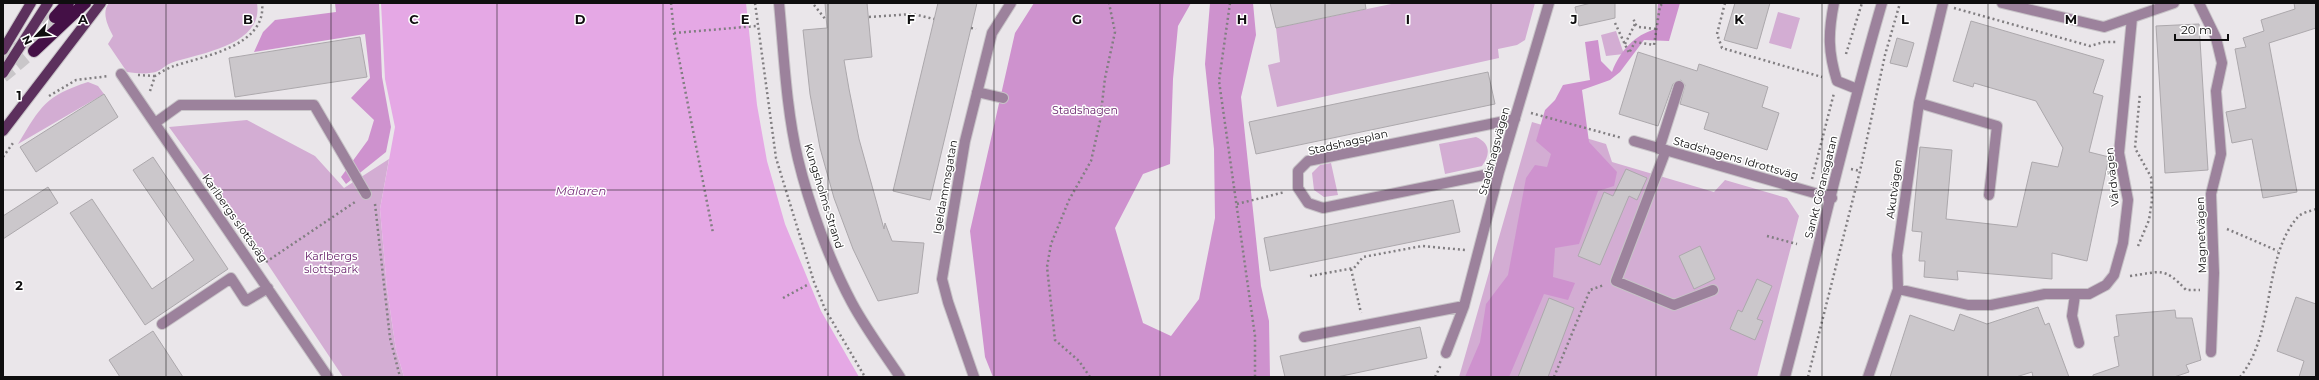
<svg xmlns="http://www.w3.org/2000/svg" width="2319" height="380" viewBox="0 0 2319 380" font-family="Montserrat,sans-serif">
	<rect width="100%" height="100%" fill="#eae6ea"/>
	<!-- green -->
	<path fill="#d3add3" d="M109,3h148c7,43 -58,50 -86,60 -5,2 -9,6 -13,8 -9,4 -22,2 -31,1l-19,-28 5,-8c-5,-10 -12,-23 -4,-33z
		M1396,3h139l-10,37 -8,5 -19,4 1,9 -222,49 -9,-42 12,-3 -4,-34z
		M1778,12l22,6 -9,31 -22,-6z
		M1616,31l8,23 -18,2 -5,-21z
		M88,82l10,4 6,8 -86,50c23,-38 27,-48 70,-62z
		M247,120l68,36 29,32 45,-29 -9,50 7,80 9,61 8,27h-61l-86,-129 -88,-121z
		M1532,122l74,22 6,18 102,30 11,-12 62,18 12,18 -42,161h-298z
		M1476,137c14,6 15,17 6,29l-37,8 -6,-30z
		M1331,163l7,32 -14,2 -10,-7 -2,-17 8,-8z"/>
	<!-- forest -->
	<path fill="#ce92ce" d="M335,3h44l3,74 9,50 -5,25 -40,32 -5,-7 27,-37 6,-20 -23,-22 19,-20 -5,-44 -111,18 9,-20 12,-12 61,-8z
		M1034,3h157l-13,23 -5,53 -3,85 -27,10 -28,54 28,95 28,13 28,-37 16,-81 -1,-69 -9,-85 5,-61h43l3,32 -15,62 20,189 8,35 1,56h-277l-8,-20 -15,-126 45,-198z
		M1658,3h22l-11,38 -25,-1 -24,32 -10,8 -28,10 7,52 28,30 -3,14 -16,5 -19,53 -24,4 -2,29 22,6 -7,17 -24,-6 -35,83h-44l15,-35 6,-38 22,-29 18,-97 9,-13 12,2 4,-13 -15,-13 9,-31 10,-10 8,-15 27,-5 -5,-38 13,-2 3,21 11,11c8,-21 22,-37 44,-43z"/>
	<!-- water -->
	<path fill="#e5a8e5" d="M381,3h365l11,102 10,56 18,63 36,87 38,66h-455l-8,-27 -9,-61 -7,-80 15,-82 -10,-48z"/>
	<!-- building -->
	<path fill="#cbc7cb" stroke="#aca8ac" d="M825,3h42l5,54 -28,3 5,29 10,50 25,90 1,-6 7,18 32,2 -6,50 -40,8 -25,-52 -19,-51 -14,-50 -10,-54 -7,-64 24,-2z
		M938,3h39l-47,197 -37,-9z
		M1270,3h95l1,6 -90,19z
		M1591,3h24v15l-36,8 -4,-19z
		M1735,3h35l-13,46 -33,-9z
		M2294,3h22v25l-47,15 28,149 -34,6 -11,-59 -20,4 -6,-31 20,-4 -11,-59 11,-2 -3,-9 21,-7 -3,-11 34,-11z
		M1971,21l133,39 -11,33 10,3 -14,56 20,5 -22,104 -35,-8v26l-95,-8 1,9 -34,-3 1,-16h-6l3,-29 -10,-1 8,-84 32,3 -6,69 71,8 15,-65 26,5 5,-19 -27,-47 -62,-18 -1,4 -20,-6z
		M2199,24l9,146 -43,3 -9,-147z
		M360,37l7,40 -132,20 -6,-39z
		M1897,38l17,5 -7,24 -17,-4z
		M1638,52l59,19 2,-7 69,23 -6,20 17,6 -12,37 -63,-21 5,-16 -29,-9 5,-19 -4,-5 -8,4 -15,42 -39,-12z
		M1488,72l7,32 -239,50 -7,-32z
		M104,94l14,23 -82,55 -16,-25z
		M153,157l75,112 -83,56 -75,-112 22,-14 60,90 42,-29 -61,-90z
		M1626,169l21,9 -10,22 -8,-4 -29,69 -22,-9 26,-64 9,4z
		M48,187l10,16 -55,36v-23z
		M1453,200l7,32 -190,39 -6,-33z
		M1700,246l15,33 -21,10 -15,-33z
		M1757,279l15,7 -15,33 6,2 -8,19 -25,-11 8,-19 4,2z
		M2296,297l20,7v73h-17l5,-16 -27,-10z
		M1549,298l25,10 -26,69h-30z
		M2038,307l7,18 4,-2 20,54h-36l-1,-5 -16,5h-126l20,-62 44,16 6,-17 27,10z
		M2175,310l1,8h16l9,42 -15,5 3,7 -15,5h-81v-2l26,-9 -5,-29 5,-1 -3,-21z
		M1420,327l7,31 -90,19h-52l-5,-21z
		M153,331l30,46h-63l-11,-17z"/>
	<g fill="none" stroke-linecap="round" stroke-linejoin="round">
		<!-- highway-tunnel -->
		<path stroke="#c9c6c9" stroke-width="12" stroke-dasharray="12 6" stroke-linecap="butt" d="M3,60l52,-43
			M3,77l31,-26"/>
		<defs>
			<path id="minor" d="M779,3c5,52 7,105 19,156 11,46 32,103 54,144 14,26 32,50 48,74
				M1834,3c-6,30 -6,49 3,78l20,8
				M2002,3l102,24 70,-24
				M2199,3l17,35 6,25 -6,28 5,63 -10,40 3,79 -3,79
				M121,74l207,303
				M977,92l26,6
				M1919,103l78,23 -8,69
				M155,123l25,-18h134l52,89
				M1634,141l198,57
				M1659,149l20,-63
				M1666,150l-50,131 58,24 39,-15
				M1499,172l-176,36 -15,-5 -10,-15v-17l10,-10 207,-42
				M1898,289l70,16h23l54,-11h44l17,-9 8,-10 9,-32 5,-43 -9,-47 13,-135
				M2075,295l-3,21 7,27
				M162,324l69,-46 15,23 22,-13
				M1304,337l160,-31 35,-134 50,-169
				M1446,353l18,-47
				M974,377l-26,-75 -6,-23 23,-138 27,-108 19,-30
				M1785,377c33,-125 61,-251 97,-374
				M1868,377l30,-88 -1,-34 22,-152 24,-100"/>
			<path id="major" d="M3,50l28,-47
				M3,73l45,-70
				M3,131l98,-128"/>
			<path id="highway" d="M55,17l13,-14
				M34,51l51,-48"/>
		</defs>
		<!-- minor casing -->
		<use href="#minor" stroke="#c7c3c7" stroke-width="12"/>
		<!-- major casing -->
		<use href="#major" stroke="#c7c3c7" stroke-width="12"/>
		<!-- highway casing -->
		<use href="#highway" stroke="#c7c3c7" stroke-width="14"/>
		<!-- path -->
		<path stroke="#817e81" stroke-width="2.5" stroke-dasharray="2 3" stroke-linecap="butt" d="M671,3l3,30 39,200
			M755,3l21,155 38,124 11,27 40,68
			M1230,3l-11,78 36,255v41
			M1725,3l-8,31 5,14 100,29
			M814,5l12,15
			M1954,8l136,38 14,-4h12
			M869,17l44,-3 21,5
			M1615,23l14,30 6,-11 19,3 6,-39 3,-3
			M1635,24l4,3 17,2
			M971,28l5,1
			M674,33l83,-7
			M1625,44l10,-20 -2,-7
			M1846,54l16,-51
			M138,75l17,1
			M150,91l5,-15c6,-4 13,-8 19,-10 30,-10 93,-20 88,-63
			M49,96l27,-16 33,-4
			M1531,113l91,25
			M3,157l10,-14
			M1851,169l9,2
			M1812,179l22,-86
			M375,204l15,134 10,39
			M1237,204l48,-12
			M2227,229l51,22
			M1767,236l30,8
			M2138,246l11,-26 3,-20 -1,-23 -16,-29 5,-55
			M266,262l89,-60
			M1351,269l10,44
			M1310,276l44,-8 9,-11 59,-11 43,4
			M2130,276c30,-4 34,-10 56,14h14
			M783,298l26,-14
			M1090,377l-11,-16 -24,-21 -8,-73 4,-23 18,-44 22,-39 9,-40 5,-43 10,-46 -6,-29
			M1435,377l6,-12
			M1554,377l36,-87 14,-5
			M1808,377l52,-206 25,-116 15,-52
			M2240,377c36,-44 22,-118 57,-159 3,-5 14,-7 19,-9"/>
		<!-- minor -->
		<use href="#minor" stroke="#9c829c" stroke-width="10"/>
		<!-- major -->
		<use href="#major" stroke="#5c305d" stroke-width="10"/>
		<!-- highway -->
		<use href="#highway" stroke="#441046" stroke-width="12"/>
	</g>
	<!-- grid -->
	<path fill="none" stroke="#0f0e0f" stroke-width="1" stroke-opacity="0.55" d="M166,3v374M331,3v374M497,3v374M663,3v374M828,3v374M994,3v374M1160,3v374M1325,3v374M1491,3v374M1656,3v374M1822,3v374M1988,3v374M2153,3v374M3,190h2313"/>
	<g text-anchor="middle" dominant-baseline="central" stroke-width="3" stroke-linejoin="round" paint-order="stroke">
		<!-- park labels -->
		<g font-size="11" fill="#69226c" stroke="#fff">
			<text x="1085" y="110">Stadshagen</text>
			<text x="331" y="256">Karlbergs<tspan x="331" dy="13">slottspark</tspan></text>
		</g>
		<!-- street labels -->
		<g font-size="11" fill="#0f0e0f" stroke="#fff">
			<text transform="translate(1348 142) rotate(-13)">Stadshagsplan</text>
			<text transform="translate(1494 151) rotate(-75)">Stadshagsvägen</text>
			<text transform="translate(1736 158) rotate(16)">Stadshagens Idrottsväg</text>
			<text transform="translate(2112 177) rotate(-96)">Vårdvägen</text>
			<text transform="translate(945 187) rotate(-80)">Igeldammsgatan</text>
			<text transform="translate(1821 187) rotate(-76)">Sankt Göransgatan</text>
			<text transform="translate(1894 189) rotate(-82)">Akutvägen</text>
			<text transform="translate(824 196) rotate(73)">Kungsholms Strand</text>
			<text transform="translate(235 218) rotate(55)">Karlbergs slottsväg</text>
			<text transform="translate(2201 235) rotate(-92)">Magnetvägen</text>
		</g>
		<!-- water labels -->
		<g font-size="12" font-style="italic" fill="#7a337d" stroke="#fff">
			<text x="581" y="190">Mälaren</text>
		</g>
	</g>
	<g font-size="13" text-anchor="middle" font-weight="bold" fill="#0f0e0f" stroke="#fff" stroke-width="3" stroke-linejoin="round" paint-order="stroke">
		<text x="83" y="24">A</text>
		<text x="248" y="24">B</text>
		<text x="414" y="24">C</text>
		<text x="580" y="24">D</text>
		<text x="745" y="24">E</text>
		<text x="911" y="24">F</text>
		<text x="1077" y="24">G</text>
		<text x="1242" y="24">H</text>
		<text x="1408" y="24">I</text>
		<text x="1574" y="24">J</text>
		<text x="1739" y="24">K</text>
		<text x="1905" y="24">L</text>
		<text x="2071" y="24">M</text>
		<text x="19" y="100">1</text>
		<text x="19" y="290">2</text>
	</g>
	<!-- border -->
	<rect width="2319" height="380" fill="none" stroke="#0f0e0f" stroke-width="8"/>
	<!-- north arrow -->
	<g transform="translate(36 36) rotate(244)" stroke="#ffffff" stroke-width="3" paint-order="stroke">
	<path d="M0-3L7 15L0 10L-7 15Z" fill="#0f0e0f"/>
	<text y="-6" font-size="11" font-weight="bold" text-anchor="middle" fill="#0f0e0f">N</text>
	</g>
	<!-- scale -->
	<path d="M2175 34v6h53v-6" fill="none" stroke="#0f0e0f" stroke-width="2"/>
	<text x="2181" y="34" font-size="12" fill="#0f0e0f" stroke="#ffffff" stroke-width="3" paint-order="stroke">20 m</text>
</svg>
